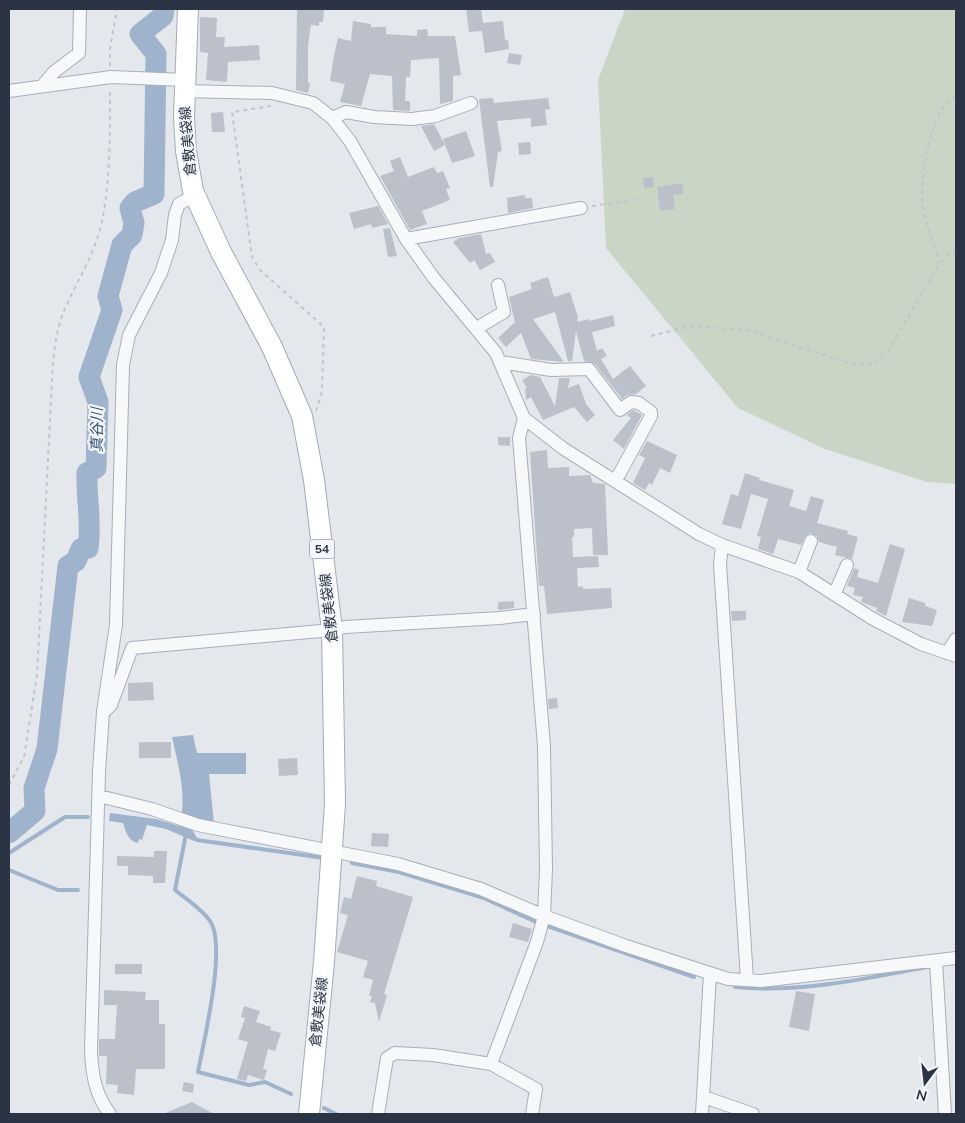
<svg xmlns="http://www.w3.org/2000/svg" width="965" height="1123" viewBox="0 0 965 1123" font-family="'Nunito Sans','Noto Sans JP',sans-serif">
	<rect width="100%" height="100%" fill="#e4e7ec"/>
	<!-- green -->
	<path fill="#c9d6c5" d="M625,9h331v475l-29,-2 -102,-33 -87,-41 -132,-160 -8,-168z"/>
	<!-- water -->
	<path fill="#9fb4cc" d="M193,735l4,18h49v21h-37l5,49 -23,5 6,10 -3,3 -28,-12 -19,-4 -5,15 -3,-1 -1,4c-10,-2 -12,-11 -15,-20l-14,-2 1,-8 46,6 23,7c9,-28 -1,-61 -7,-89z"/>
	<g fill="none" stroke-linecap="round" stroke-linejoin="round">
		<!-- stream -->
		<path stroke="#9fb4cc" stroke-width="4" d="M186,834l-11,56c11,9 27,19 35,31 17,25 -6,119 -12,151l51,13 16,-3 26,12
			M193,837l4,3 127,18
			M9,853l56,-36h23
			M352,863l47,9 85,26 52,24 158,55
			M9,870l49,20h20
			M735,987c64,6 130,-8 192,-20
			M324,1108l12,6"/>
		<!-- river -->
		<path stroke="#9fb4cc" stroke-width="21" d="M9,833l26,-22 -1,-23 13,-39 21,-183 8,-5 5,-12 7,-1c4,-25 -2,-50 -1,-75l9,-5 2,-66 -9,-25 23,-67 -4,-14 14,-51 10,-10 2,-12 -4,-15 5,-6 19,-8 2,-140 -16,-20 23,-18 1,-7"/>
	</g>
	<!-- building -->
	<path fill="#bbc0ca" d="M303,9h21l-1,13h-4v4l-8,-1 -3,21v37h2l-2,10 -12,-3 1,-80z
		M466,9h15l2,14 20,-2 2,19h3l1,9 -24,4 -3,-22 -13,1z
		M200,17l17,1 -1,19h9l-1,10 35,-2 1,15 -32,2 -1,20 -21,-2 2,-27 -8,-1z
		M353,21l18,3v3h15v7l31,2v-6l10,-1 1,7h27l6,39 -8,1v25l-13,3 -1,-46 -28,2 -1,17h-4l-1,24h5v10l-17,-1 -1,-34 -22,-2 -9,32 -21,-4 5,-18 -15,-3 4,-26 4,-17 13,3z
		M509,53l13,2 -2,10 -13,-2z
		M493,98l1,5 54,-5 2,11 -5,1 2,15 -16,2v-9l-34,3 5,30 -4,1 -5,35h-3l-11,-88z
		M223,112l2,20h-13l-1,-19z
		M434,124l11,21 -11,6 -13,-25z
		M466,131l9,25 -23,7 -9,-24z
		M530,142l1,12 -12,1 -1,-12z
		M400,157l8,20 26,-10 3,6 6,-2 7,17 -4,1 4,11 -28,11 5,13 -17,6 -30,-54 14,-5 -4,-10z
		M653,177l1,10 -10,1 -1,-10z
		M682,183l1,11 -10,1 2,14 -15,2 -3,-24z
		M525,195v3h7l1,10 -25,5 -1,-15z
		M378,206l10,18 -16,4 -1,-4 -17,5 -5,-16z
		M390,228l7,28 -9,1 -5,-28z
		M481,234l5,20 4,-1 5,9 -15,8 -6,-10 -4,3 -17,-21 6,-4z
		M548,277l6,20 16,-5 8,25 -1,5 12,-3v2l24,-6 2,11 -23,6 5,19 5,-3 5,8 -6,3 12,20 17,-13 16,20 -10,8 -9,1 -5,4 -27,-35 -11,-3 -8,-30 -4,30h-4l-13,-49 -22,7 31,43 -33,-3 -10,-26 -15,14 -8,-9 17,-16 -6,-25 23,-8 -2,-6z
		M531,375l9,2 15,29 4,-28h11l-2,10 11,-4 7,20 9,11 -8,7 -13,-15 -31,13 -12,-23 -5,3 -1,-11 2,-1 -5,-8z
		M633,410l9,5 -18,34 -11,-9 18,-22 -4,-3z
		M498,437h12v9l-12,-1z
		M647,441l30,14 -7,18 -10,-5 -8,17 -3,-2 -4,7 -12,-7 12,-25 -6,-3z
		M547,450l1,18 21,-1v9l21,-1 3,8 12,1 3,71h-15l-1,-27 -18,1v8h-2l1,20 25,-1 1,11 -22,1 1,19 5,-1v3l28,-1 1,20 -65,6 -3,-28h-5l-9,-134z
		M745,473l15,5 -1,2 35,10 -5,16 17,5 5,-15 13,4 -7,23 31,8 -1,3 11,3 -6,22 -17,-4 2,-8 -18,-5 -2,-6 -7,-3 -4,2 -5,10 -23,-6 -5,15 -15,-5 3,-12 -4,-1 11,-37 -17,-5 -10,35 -19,-5 9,-30 7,2z
		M890,544l15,5 -19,67 -10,-5 1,-3 -16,-6 2,-5 -10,-2 2,-7 -8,-2 7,-18 5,2 -2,7 21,6z
		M909,598l16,5v3l12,4 -5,16 -30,-4z
		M514,601v7l-16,2v-8z
		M731,611h15v9l-14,1z
		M153,682l1,18 -26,1v-18z
		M557,698l1,10 -9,1 -1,-10z
		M139,742h32v16h-32z
		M297,758l1,17 -19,1 -1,-17z
		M372,833l17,1 -1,13 -17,-1z
		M154,851h13l-2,32h-12v-7l-25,-1v-9h-11v-10l37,1z
		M357,876l20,5 -1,5 37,11 -29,97 3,1 -8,27 -4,-19 -5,-1 2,-6h-3l4,-16 -10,-3 5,-16 -31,-9 11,-37 -8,-2 4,-16 7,2z
		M513,923l19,6 -4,13 -19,-5z
		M115,964h27v10h-27z
		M104,990l42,2 -1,8h14v24h6v45h-29l-2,26 -17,-2 1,-8 -12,-1 1,-28h-8v-17h16l2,-34h-13z
		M796,991l19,3 -6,37 -20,-4z
		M244,1006l16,5 -4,11 15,5 -1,3 11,3 -6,18 -7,-2 -5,20 4,1 -3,10 -16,-5 -2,6 -9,-2 11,-37 -10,-3 7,-21 -4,-1z
		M184,1082l10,2 -1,9 -11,-2z
		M192,1102l22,12h-51z"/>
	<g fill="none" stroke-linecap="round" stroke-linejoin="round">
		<defs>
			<path id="street" d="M43,85l11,-13 25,-19 1,-44
				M9,91l102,-14 74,3
				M184,91l88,2 41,10 19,15 18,23 56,98 27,38 63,76 28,65 40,31 135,85 23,11 77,27 74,47 48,25 35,12
				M332,118l14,-6 28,5 38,2 23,-3 36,-13
				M406,239l175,-31
				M477,328l27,-16 -6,-27
				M501,362l50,8 38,-1 31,41 11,-8 8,1 12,9v4l-35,64
				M722,545l-2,19 27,415
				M799,572l12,-31
				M835,593l12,-28
				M947,653l9,-14
				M105,711l6,-6 21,-57 200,-18 13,-3 155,-9 34,-4
				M99,796l53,13 46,16 200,39 83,25 63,27 82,30 102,33 33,2 195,-23
				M936,961l9,153
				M491,1064l46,-122 7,-26 2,-47 -2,-123 -25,-308 5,-20
				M704,1097l49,17
				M110,1114c-15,-19 -18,-40 -19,-64l8,-278 4,-60 13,-87 7,-260 6,-30 32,-62 11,-33 3,-25 4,-11 16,-9
				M378,1114l9,-56 8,-5 38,2 58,9 45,25 -4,25
				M702,1114l8,-140"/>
			<path id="primary" d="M188,9l-4,108 2,34 7,40 28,61 51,95 30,69 12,64 18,150 3,174 -11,158 -15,152"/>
		</defs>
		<!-- street casing -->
		<use href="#street" stroke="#a9aeb7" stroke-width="14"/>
		<!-- primary casing -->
		<use href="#primary" stroke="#a3abb8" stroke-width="22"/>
		<!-- path -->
		<path stroke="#c2c5cb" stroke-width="2" stroke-dasharray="4 4" stroke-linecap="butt" d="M110,66v-17l7,-40
			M271,106l-39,6 20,145 8,13 64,57 -2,65 -6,19
			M592,206l49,-7
			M939,264c-4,-19 -13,-37 -16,-56 -4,-24 7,-103 33,-112
			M651,336l39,-10 57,4 104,34 19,1 19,-15 50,-86 9,-9 8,-3
			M9,785l15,-28 13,-82 16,-314c2,-15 4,-31 9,-45 10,-26 26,-50 35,-77 14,-40 13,-108 13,-151"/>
		<!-- street -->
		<use href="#street" stroke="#f7f8fa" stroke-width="12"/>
		<!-- primary -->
		<use href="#primary" stroke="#fff" stroke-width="20"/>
	</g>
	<g text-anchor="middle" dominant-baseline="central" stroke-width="4.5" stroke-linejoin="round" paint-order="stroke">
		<!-- shield labels -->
		<rect fill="#f4f6f9" stroke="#676e7b" stroke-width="1" x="309.5" y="539.5" width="25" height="19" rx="4"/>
		<g font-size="12" font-weight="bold" fill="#2b3445">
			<text x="322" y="549">54</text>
		</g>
		<!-- street labels -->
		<g font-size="14" fill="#2b3445" stroke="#f4f6f9">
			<text transform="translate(188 141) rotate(-95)">倉敷美袋線</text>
			<text transform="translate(329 608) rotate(-96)">倉敷美袋線</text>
			<text transform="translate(319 1012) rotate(-84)">倉敷美袋線</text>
		</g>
		<!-- water labels -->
		<g font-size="15" font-style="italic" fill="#34527a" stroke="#f4f6f9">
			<text transform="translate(97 430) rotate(-90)">真谷川</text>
		</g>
	</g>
	<!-- border -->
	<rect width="965" height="1123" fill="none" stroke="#2b3445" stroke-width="20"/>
	<!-- north arrow -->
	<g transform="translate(925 1083) rotate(195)" stroke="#f4f6f9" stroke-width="4" paint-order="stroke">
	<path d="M0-4L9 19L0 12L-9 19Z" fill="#2b3445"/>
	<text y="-8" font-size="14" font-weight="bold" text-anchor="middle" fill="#2b3445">N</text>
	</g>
</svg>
